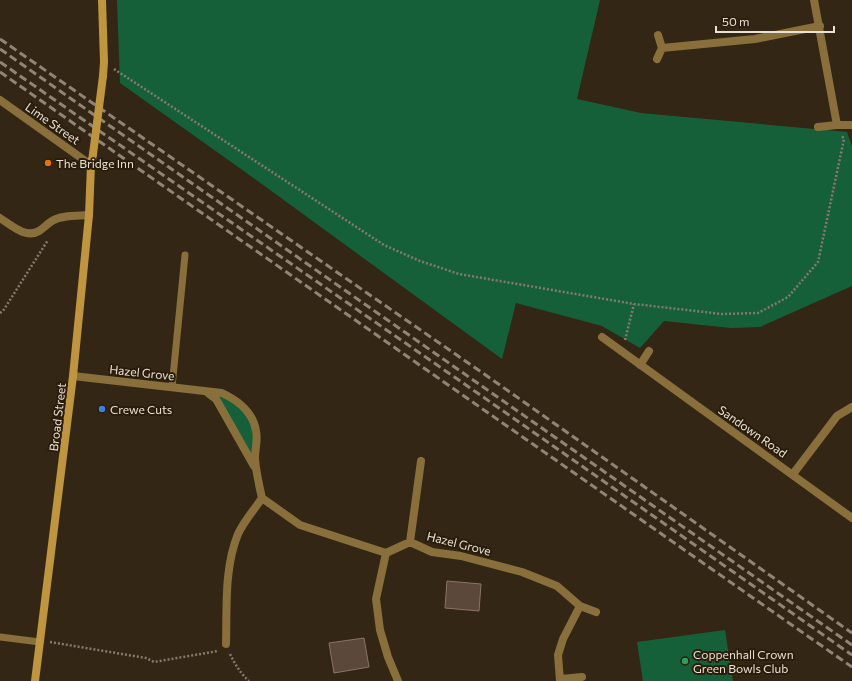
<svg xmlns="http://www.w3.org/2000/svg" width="852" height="681" viewBox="0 0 852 681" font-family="Commissioner,sans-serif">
	<rect width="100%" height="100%" fill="#342615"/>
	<!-- green -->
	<path fill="#166039" d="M117,0h483l-23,99 64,14 206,19 5,14v140l-92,41 -29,1 -67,-7 -24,27 -38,-22 -86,-23 -14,56 -254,-185 -128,-91z
		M222,393l29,25 5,52 -40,-71z
		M725,630l8,51h-90l-6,-39z"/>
	<!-- building -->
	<path fill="#5c473b" stroke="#8b7367" d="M447,581l34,3 -2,27 -34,-3z
		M364,638l5,29 -35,6 -5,-30z"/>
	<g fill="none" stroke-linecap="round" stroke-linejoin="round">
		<!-- path -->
		<path stroke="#867a6c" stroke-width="2.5" stroke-dasharray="2 2" stroke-linecap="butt" d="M114,69l270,176 36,16 39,13 175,30 88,10 36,-1 30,-16 30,-35 26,-123 -2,-3
			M0,313l3,-2 45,-71
			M625,340l9,-36
			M50,642l96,16 8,4 64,-11
			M230,654c5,10 10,19 19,27"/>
		<!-- lane -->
		<path stroke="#886f3c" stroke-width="7" d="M172,387l13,-132
			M0,637l40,5"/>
		<!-- street -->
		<path stroke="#886f3c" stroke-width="8" d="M814,0l23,125h15
			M662,48l93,-9 65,-13
			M657,59l5,-11 -4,-13
			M0,100l91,65
			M818,127l19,-2
			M0,218c11,7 26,21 39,13 5,-3 8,-7 13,-10 9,-6 25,-5 37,-6
			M602,337l250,181
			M640,365l9,-14
			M73,376l149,17c15,7 31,19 34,38 2,9 -1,18 -1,28 1,13 4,26 7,39l38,27 86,28 24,-11 22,10 29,4 61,16 35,14 23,20 -17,33 -5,16 2,26
			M208,393l8,6 38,67
			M793,474l44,-58 15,-9
			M410,542l11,-81
			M386,553l-10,46 4,31 8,27 10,24
			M580,606l16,6
			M226,644c1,-35 -2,-76 12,-110 6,-13 16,-24 24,-36
			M561,679l21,-2"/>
		<!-- secondary -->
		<path stroke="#bf9540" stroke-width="8" d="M102,0l2,62 -1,14
			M35,681l38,-305 16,-161 2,-50 2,-11"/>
		<!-- rail -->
		<path stroke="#908477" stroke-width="3" stroke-dasharray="8 4" stroke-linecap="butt" d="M0,39l487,337 365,257
			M0,49l852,596
			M0,62l476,330 376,263
			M0,72l852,595"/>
		<!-- secondary-bridge -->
		<path stroke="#bf9540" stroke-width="8" d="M93,154l10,-78"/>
	</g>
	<!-- markers -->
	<circle fill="#e8710a" stroke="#2a1d0b" stroke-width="1.5" cx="48" cy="163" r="4"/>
	<circle fill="#3f7fe0" stroke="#2a1d0b" stroke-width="1.5" cx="102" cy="409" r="4"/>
	<circle fill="#2e9e5b" stroke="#2a1d0b" stroke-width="1.5" cx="685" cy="661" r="4"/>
	<g text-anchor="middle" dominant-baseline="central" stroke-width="4" stroke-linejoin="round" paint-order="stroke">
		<!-- street labels -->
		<g font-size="12" fill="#eae1d6" stroke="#2a1d0b">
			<text transform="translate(53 123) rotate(35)">Lime Street</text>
			<text transform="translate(142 372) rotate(6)">Hazel Grove</text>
			<text transform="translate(57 417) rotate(-83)">Broad Street</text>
			<text transform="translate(753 431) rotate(35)">Sandown Road</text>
			<text transform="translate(459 543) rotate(14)">Hazel Grove</text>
		</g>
		<!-- poi labels -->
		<g font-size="12" fill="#eae1d6" stroke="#2a1d0b" text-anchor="start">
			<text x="56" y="163">The Bridge Inn</text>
			<text x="110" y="409">Crewe Cuts</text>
			<text x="693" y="654">Coppenhall Crown<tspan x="693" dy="14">Green Bowls Club</tspan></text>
		</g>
	</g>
	<!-- scale -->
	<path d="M716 26v6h118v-6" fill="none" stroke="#eae1d6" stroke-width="2"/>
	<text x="722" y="26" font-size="12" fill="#eae1d6" stroke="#2a1d0b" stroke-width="3" paint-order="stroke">50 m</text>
</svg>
